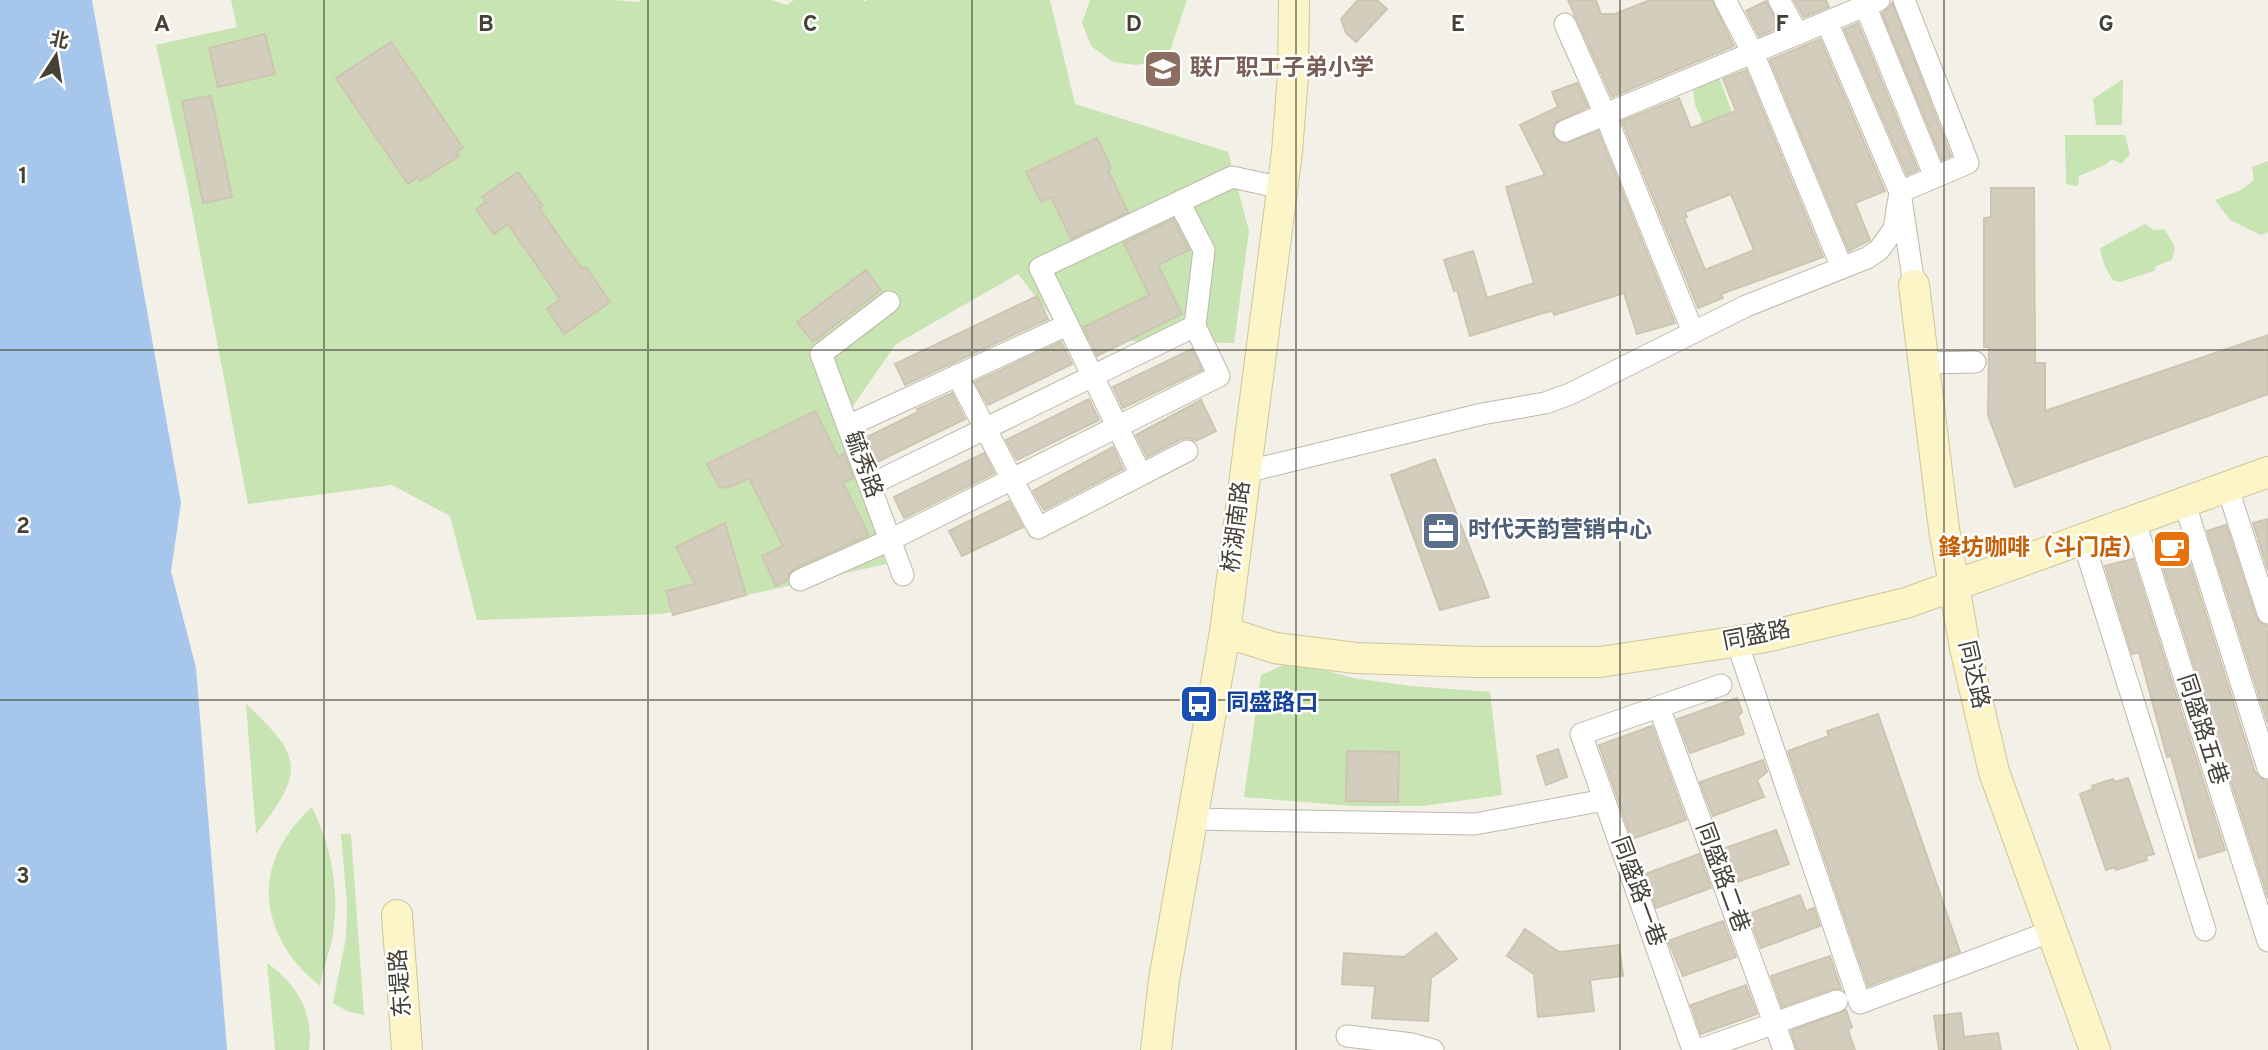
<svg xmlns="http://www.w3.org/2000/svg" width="2268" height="1050" viewBox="0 0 2268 1050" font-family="Overpass,'Noto Sans SC',sans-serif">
	<rect width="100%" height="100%" fill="#f2f0e7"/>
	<!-- green -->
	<path fill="#c7e4b2" d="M231,0h382l26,2 2,-2h131l15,5 7,-5h69l2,2 2,-2h183l25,104 153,48 21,79 -15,112 -164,-3 -52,-66 -122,70 -55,79 45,141 -224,50 -185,6 -27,-104 -58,-31 -144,19 -60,-314 -32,-145 81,-18z
		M1090,0h97l-27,81 -14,-6 4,-13 -14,3 -23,-3 -22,-16 -9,-23z
		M1719,77l13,35 -29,11 -8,-18 -2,-15 7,-8z
		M2123,79l-1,46h-26l-3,-26z
		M2065,135h60l5,19 -9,10 -9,-5 -7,6 -26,11 -1,10 -12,-2z
		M2268,161v71l-7,3 -31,-15 -15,-20 26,-10 13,-10 -2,-13z
		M2145,224l9,6 10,-1 11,18 -3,13 -16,6 -2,5 -34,11 -7,-2c-7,-10 -11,-19 -13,-32z
		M1292,661l61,17 58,8 79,6 12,103 -79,11h-71l-108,-9 17,-122z
		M246,704c58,53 58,69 10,130z
		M312,807c19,40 28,82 21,127 -3,18 -10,34 -13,52 -8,-7 -17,-15 -24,-23 -43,-55 -33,-111 16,-156z
		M341,834h10l13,181 -17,-4 -14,-8 13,-65 1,-33z
		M267,963c30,21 47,50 42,87h-34z"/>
	<!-- water -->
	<path fill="#a6c7eb" d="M0,0h92l89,503 -10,68 25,97 31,382h-227z"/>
	<!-- building -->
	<path fill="#d3cdbd" stroke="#cdc5b0" stroke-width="2" fill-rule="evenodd" d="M1358,0h19l10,9 -31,33 -10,-9 -5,-14z
		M1568,0h28l5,14h14l35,-14h62l22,46 -122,51z
		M1794,0h32l3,7 -25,10z
		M1766,1l13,26 -20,9 -13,-25z
		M1892,3l59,153 -9,4 -60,-147 7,-5z
		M1858,23l60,147 -11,5 -63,-146z
		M265,34l10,40 -57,13 -9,-39z
		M1820,39l65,152 -30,12 15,37 -21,11 -79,-191z
		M391,42l72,106 -7,4 3,4 -39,25 -2,-4 -10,7 -72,-106z
		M1746,70l77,187 -102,37 2,4 -25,10 -76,-187 57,-23 12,30 45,-17 -13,-32zM1731,194l23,56 -49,20 -21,-52 3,-1 -2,-5z
		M1577,83l11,24 -33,16 -2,12 5,7 6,2 34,-13 77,192 -38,11 -13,-41 -70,22 -1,-4 -10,2 -73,23 -13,-46 -3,1 -10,-31 29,-9 14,47 47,-15 -28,-96 39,-12 -25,-50 38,-18 -6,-15z
		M211,96l21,101 -29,6 -21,-102z
		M1097,138l14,30 -3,2 20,42 -57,27 -20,-42 -10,5 -15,-30z
		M518,172l25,34 -4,2 43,61 4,-2 24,35 -46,32 -17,-25 13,-10 -34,-49 -18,-26 -14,10 -18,-25 10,-7 -4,-5z
		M1991,188h43l1,175h10v48l223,-76v59l-253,93 -27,-72 1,-68h-5v-129l7,-1z
		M1173,219l16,31 -31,15 24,49 -85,42 -13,-29 65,-32 -25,-52z
		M866,270l15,20 -68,52 -16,-20z
		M1037,296l11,23 -143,66 -10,-21z
		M1061,342l11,22 -84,41 -13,-23z
		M1192,349l10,21 -79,38 -10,-21z
		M952,393l13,26 -90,44 -8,-26 51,-25 -1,-3z
		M1089,399l10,21 -82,40 -11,-20z
		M1201,400l15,31 -20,10 -8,-3 -7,1 -34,18 -11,-22z
		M815,411l23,46 6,-3 9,24 -10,5 26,52 -74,33 -6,5 -2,7 -11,6 -14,-30 21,-10 -34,-68 -21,10 -1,-2 -7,2 -13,-24z
		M1113,447l10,22 -79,41 -11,-19z
		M984,453l10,20 -90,45 -10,-21z
		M1435,459l54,138 -49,13 -49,-135z
		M1009,501l14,26 -61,29 -13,-25z
		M2268,519v51l-15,-47z
		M725,523l21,72 -73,20 -7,-24 29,-7 -19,-37z
		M2226,525l30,92 4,6 8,3v98l-61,-193z
		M2182,538l73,234 5,6 8,3v117l-112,-353z
		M2133,559l92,291 -26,8 -28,-102 -4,1 -28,-105 -7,2 -27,-88z
		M1737,698l5,14 -4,4 6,18 -54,19 -13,-34z
		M1878,714l82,238 -92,34 -80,-235 41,-15 -2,-5z
		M1652,726l34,94 -54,19 -33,-94z
		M1558,749l9,28 -21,8 -9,-29z
		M1347,751l52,1 -1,50 -52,-1z
		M1763,760l4,12 -10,8 7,17 -51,19 -13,-34z
		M2128,778l26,76 -8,2 1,4 -31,10 -1,-3 -9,3 -26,-76 13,-5 -1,-3 21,-7 2,3z
		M1776,830l13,34 -52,18 -12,-34z
		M1699,854l12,34 -55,20 -11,-34z
		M1800,895l6,16 8,-3 6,18 -59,22 -13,-34z
		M1723,921l13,36 -53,19 -15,-35z
		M1525,929l34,23 60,-7 4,31 -33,4 4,31 -56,6 -4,-43 -27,-18z
		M1436,933l21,26 -26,19 -3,43 -56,-3 3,-32 -33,-2 2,-31 60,4z
		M1830,956l11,33h-8l-51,18 -11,-31z
		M1746,985l11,29 -56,20 -10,-29z
		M1846,1010l6,17 -4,3 7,20h-58l-6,-19z
		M1961,1013l3,24 34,-4 3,17h-62l-5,-34z"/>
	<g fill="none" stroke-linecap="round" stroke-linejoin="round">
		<defs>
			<path id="street" d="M1725,0l28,53 89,215
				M1779,0l19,34
				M1863,0l72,177
				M1827,22l73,170 14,93
				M1565,24l40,90 88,218
				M1565,131l314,-131
				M889,302l-68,52 82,221
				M1924,363l51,-1
				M957,375l81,153 149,-77
				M848,426l219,-101
				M1245,472l237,-58 63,-11 25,-9 176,-88 121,-48 12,-8 15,-21 6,-37 68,-29 -64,-163
				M1141,475l-101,-207 192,-91 50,11
				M870,485l325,-159
				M2227,486l41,127
				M2184,501l84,267
				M2134,519l134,422
				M2082,537l123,393
				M800,580l90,-40 329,-164 -24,-50 9,-76 -25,-48
				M1740,651l120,352 192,-72
				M1659,707l125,343
				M1192,819l283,5 129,-24
				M1347,1036l65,8 21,6
				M1693,1050l-112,-316 140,-49
				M1699,1050l138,-49"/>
			<path id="secondary" d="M1914,285l30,244 21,119 29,124 101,278
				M1225,632l50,16 81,10 122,4h122l166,-25 140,-34 362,-131
				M397,915l10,135
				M1156,1050l8,-70 61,-348 62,-480 6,-77 1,-75"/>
		</defs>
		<!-- street casing -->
		<use href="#street" stroke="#bdb8aa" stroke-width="23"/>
		<!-- secondary casing -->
		<use href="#secondary" stroke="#cfc799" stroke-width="32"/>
		<!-- street -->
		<use href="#street" stroke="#fff" stroke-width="21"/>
		<!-- secondary -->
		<use href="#secondary" stroke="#fbf5c8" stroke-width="30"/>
	</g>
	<!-- grid -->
	<path fill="none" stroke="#444136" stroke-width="2" stroke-opacity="0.55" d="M324,0v1050M648,0v1050M972,0v1050M1296,0v1050M1620,0v1050M1944,0v1050M0,350h2268M0,700h2268"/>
	<!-- icons -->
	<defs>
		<symbol id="school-square" viewBox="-11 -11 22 22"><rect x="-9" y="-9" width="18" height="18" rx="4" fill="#8d6e63" stroke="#fff"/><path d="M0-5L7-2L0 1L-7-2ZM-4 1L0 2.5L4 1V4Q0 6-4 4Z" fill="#fff"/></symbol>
		<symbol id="office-square" viewBox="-11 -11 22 22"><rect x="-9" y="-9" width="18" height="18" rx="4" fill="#5c6f8a" stroke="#fff"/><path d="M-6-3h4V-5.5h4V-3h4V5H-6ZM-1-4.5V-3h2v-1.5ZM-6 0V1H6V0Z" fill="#fff"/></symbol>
		<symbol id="cafe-square" viewBox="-11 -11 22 22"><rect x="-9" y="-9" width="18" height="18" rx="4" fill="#e8710a" stroke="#fff"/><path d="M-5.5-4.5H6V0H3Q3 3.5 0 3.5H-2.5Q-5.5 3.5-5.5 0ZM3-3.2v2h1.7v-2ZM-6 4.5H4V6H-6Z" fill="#fff"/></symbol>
		<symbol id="bus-square" viewBox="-11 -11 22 22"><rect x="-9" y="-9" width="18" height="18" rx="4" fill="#1a4fb4" stroke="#fff"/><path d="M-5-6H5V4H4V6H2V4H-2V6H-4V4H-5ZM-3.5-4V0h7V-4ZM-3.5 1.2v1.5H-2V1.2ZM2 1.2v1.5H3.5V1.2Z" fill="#fff"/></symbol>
	</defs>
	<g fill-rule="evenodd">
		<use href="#school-square" x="1141" y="47" width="44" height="44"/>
		<use href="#office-square" x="1419" y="509" width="44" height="44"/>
		<use href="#cafe-square" x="2150" y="527" width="44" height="44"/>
		<use href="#bus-square" x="1177" y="682" width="44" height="44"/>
	</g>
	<g text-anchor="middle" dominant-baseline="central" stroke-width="5" stroke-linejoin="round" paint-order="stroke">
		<!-- education labels -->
		<g font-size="23" font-weight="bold" fill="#785e54" stroke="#fff" text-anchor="start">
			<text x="1190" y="69">联厂职工子弟小学</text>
		</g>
		<!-- street labels -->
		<g font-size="23" fill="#444136" stroke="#fff">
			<text transform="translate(862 465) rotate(70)">毓秀路</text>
			<text transform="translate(1238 527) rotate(-83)">桥湖南路</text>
			<text transform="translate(1757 637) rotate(-11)">同盛路</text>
			<text transform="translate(1972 675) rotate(77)">同达路</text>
			<text transform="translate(2201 730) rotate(72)">同盛路五巷</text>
			<text transform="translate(1721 878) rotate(70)">同盛路二巷</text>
			<text transform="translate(1637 892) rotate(70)">同盛路一巷</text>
			<text transform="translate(402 983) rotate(-94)">东堤路</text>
		</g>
		<!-- service labels -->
		<g font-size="23" font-weight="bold" fill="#4e5e75" stroke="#fff" text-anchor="start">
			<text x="1468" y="531">时代天韵营销中心</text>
		</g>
		<!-- food labels -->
		<g font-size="23" font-weight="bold" fill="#c56008" stroke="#fff" text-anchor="end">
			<text x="2145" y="549">鋒坊咖啡（斗门店）</text>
		</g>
		<!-- transit labels -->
		<g font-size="23" font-weight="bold" fill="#164399" stroke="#fff" text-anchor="start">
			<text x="1226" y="704">同盛路口</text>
		</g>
	</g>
	<g font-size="23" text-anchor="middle" font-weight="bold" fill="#444136" stroke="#fff" stroke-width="5" stroke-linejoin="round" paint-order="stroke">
		<text x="162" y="31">A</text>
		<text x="486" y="31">B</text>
		<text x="810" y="31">C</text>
		<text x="1134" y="31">D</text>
		<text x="1458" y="31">E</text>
		<text x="1782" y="31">F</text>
		<text x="2106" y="31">G</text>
		<text x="23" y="183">1</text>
		<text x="23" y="533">2</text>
		<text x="23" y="883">3</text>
	</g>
	<!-- north arrow -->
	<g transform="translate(56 56) rotate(12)" stroke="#ffffff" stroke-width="5" paint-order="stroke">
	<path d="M0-5L12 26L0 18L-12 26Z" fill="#444136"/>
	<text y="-10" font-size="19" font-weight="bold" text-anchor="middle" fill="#444136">北</text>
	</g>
</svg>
